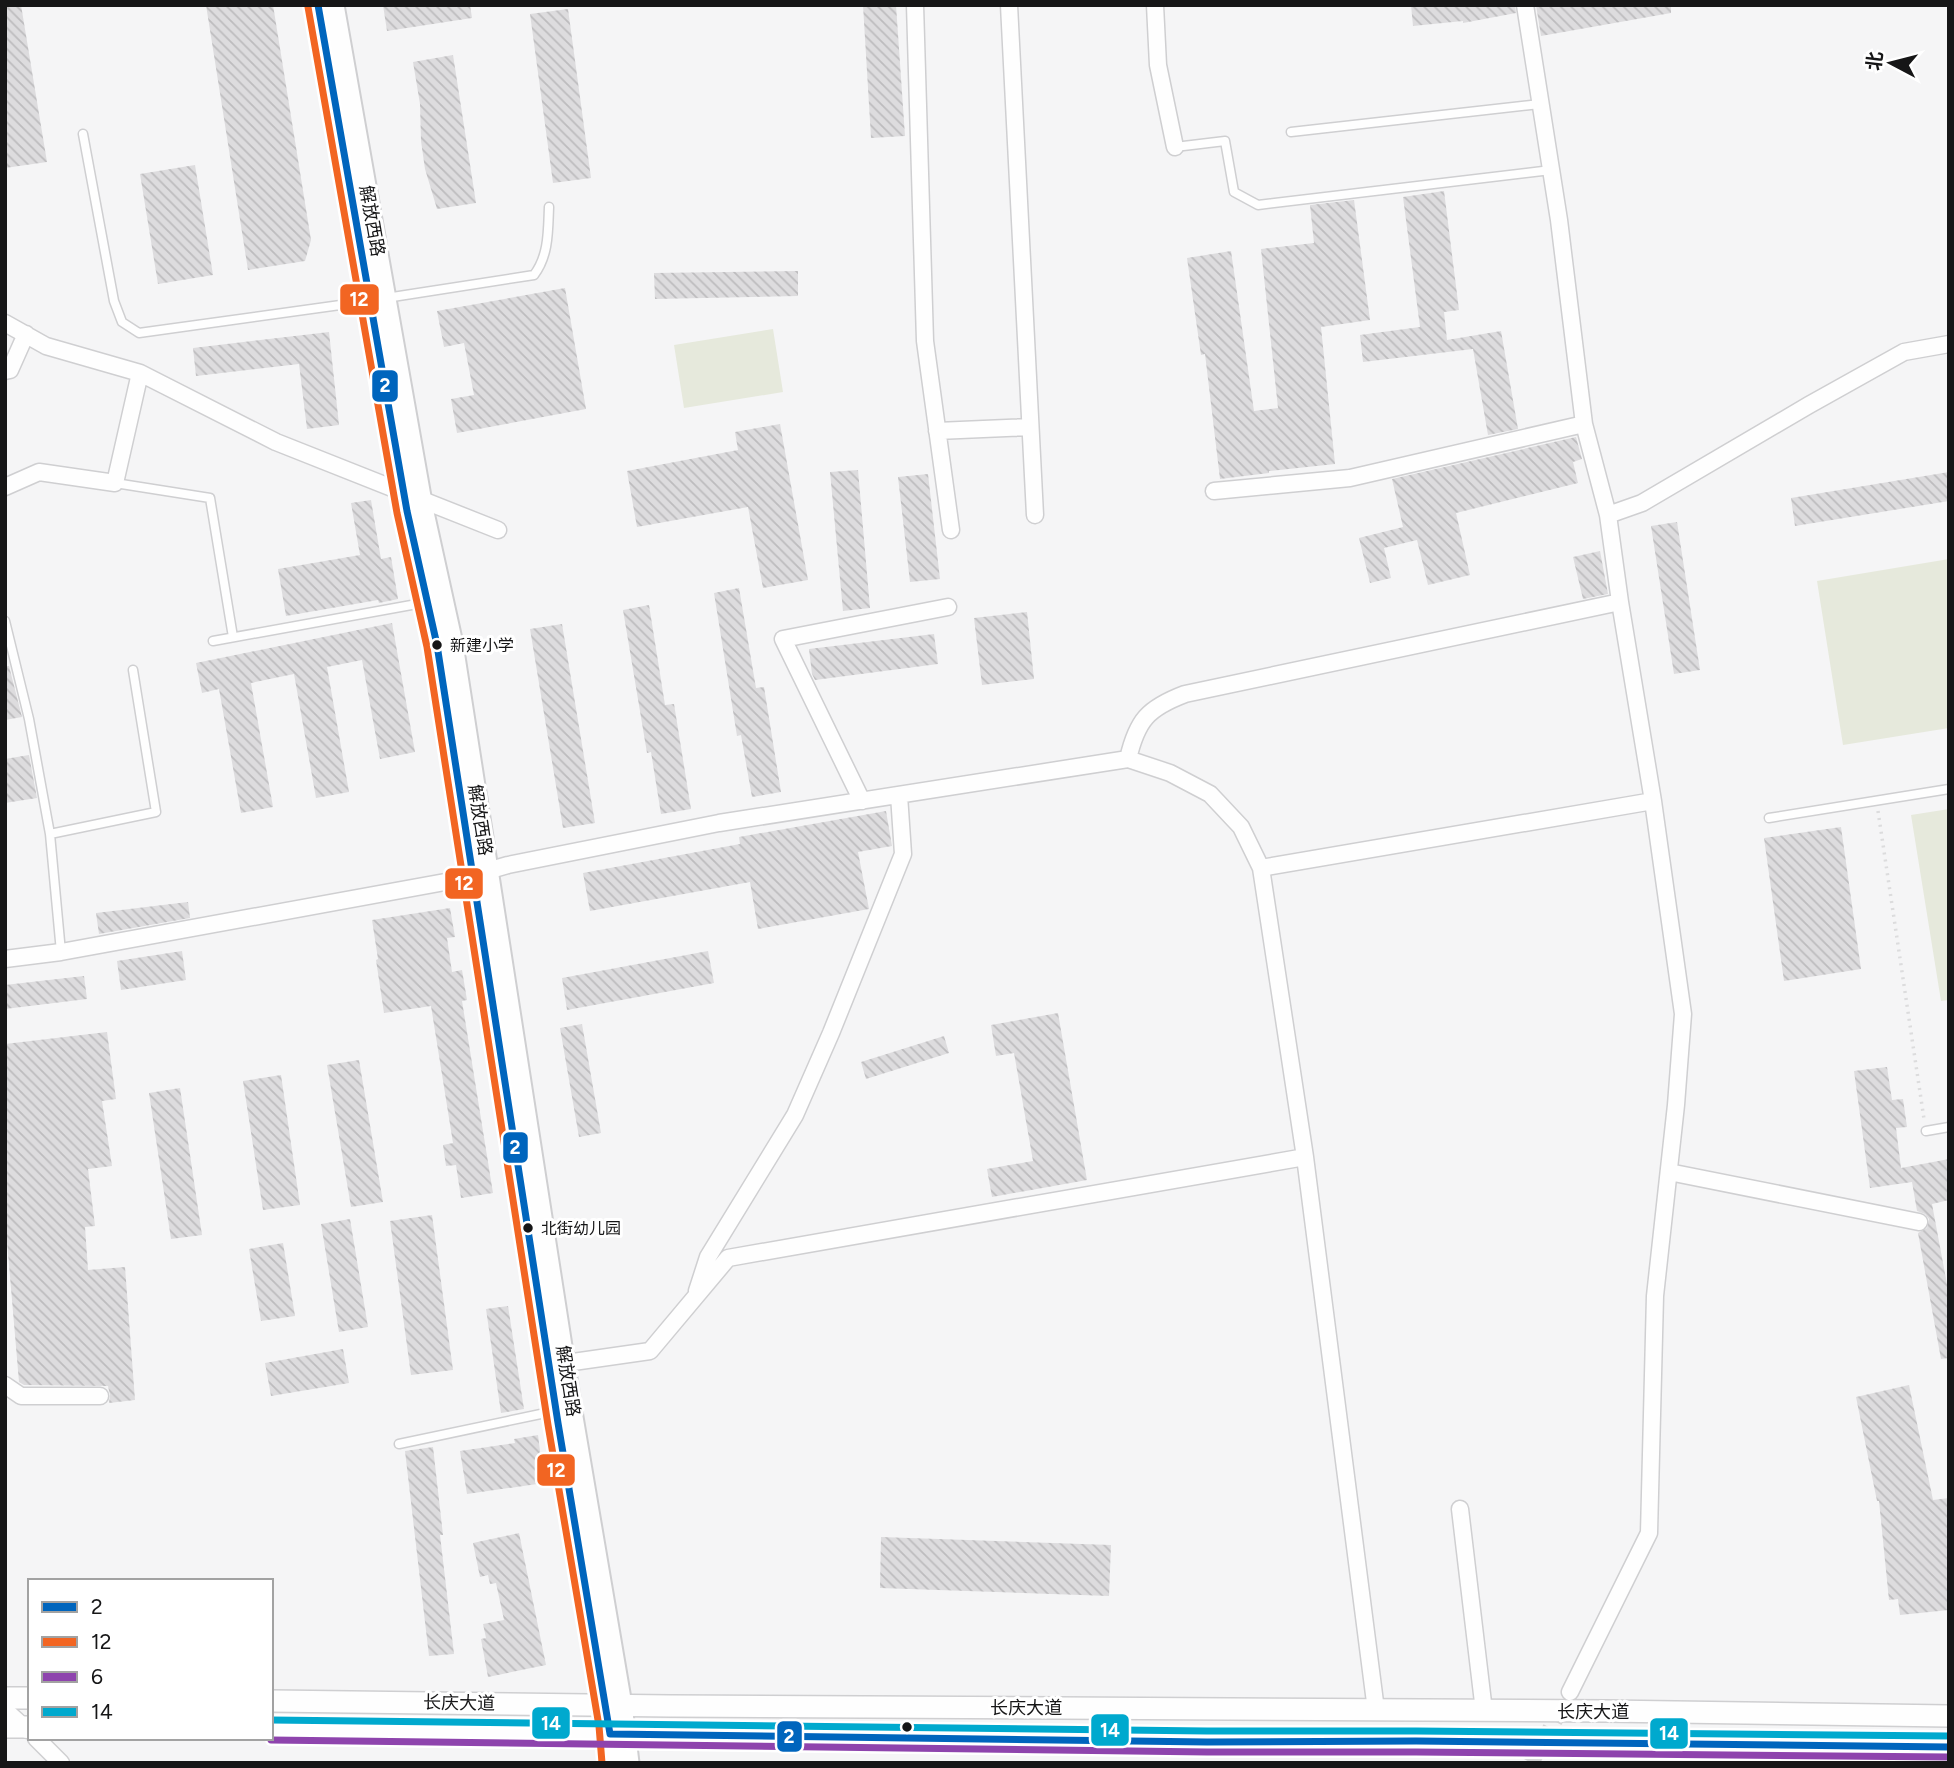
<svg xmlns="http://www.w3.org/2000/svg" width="1954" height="1768" viewBox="0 0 1954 1768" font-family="Figtree,'Noto Sans SC',sans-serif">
	<defs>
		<pattern id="building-back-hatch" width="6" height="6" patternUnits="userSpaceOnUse" patternTransform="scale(1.75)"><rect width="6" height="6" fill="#dddcde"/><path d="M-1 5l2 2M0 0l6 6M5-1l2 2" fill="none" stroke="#bdbcbe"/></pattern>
	</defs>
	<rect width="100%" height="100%" fill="#f5f5f6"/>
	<!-- pitch -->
	<path fill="#e6e9dc" d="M773,329l10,63 -99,16 -10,-63z
		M1949,559v169l-106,17 -26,-164z
		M1949,809v191l-8,1 -30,-186z"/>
	<!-- building -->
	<path fill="url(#building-back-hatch)" d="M5,5h16l26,157 -42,6z
		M206,5h67l38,235 -6,21 -57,9z
		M383,5h87l2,13 -85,13z
		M863,5h33l9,131 -34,2z
		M1411,5h104l1,8 -53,10v-2l-50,5z
		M1536,5h135v8l-130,23z
		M568,9l23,169 -38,5 -23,-169z
		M453,55l23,148 -39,6 -12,-40 -4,-28 -1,-37 -7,-42z
		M195,165l18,110 -55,9 -18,-110z
		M1444,191l15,119 -15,2 3,28 54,-9 17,98 -30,6 -15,-86 -110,13 -3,-27 60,-8 -17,-130z
		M1354,200l16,120 -49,7 14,137 -66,7v2l-49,6 -15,-125 -4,1 -14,-97 44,-7 23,160 24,-3 -17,-159 53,-6 -4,-38z
		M798,271v25l-143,3 -1,-26z
		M565,288l21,121 -129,24 -6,-34 23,-4 -10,-52 -20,4 -7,-36z
		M329,332l10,93 -32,4 -8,-65 -103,12 -3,-28z
		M780,424l28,156 -45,8 -15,-81 -111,20 -10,-56 111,-21 -3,-18z
		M1576,437l6,22 -9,3 5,21 -122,30 14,62 -42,10 -11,-45 -33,8 7,30 -21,5 -11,-45 44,-11 -11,-48z
		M858,470l12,138 -27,3 -13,-139z
		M1949,472v29l-154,25 -4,-28z
		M928,474l12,105 -30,3 -12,-105z
		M371,500l10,59 10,-2 7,42 -19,4 -1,-3 -92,16 -8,-47 82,-14 -9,-52z
		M1677,522l23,148 -26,4 -23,-148z
		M1600,551l8,43 -25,5 -10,-42z
		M739,588l17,100 8,-1 17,105 -29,5 -11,-62 -4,1 -23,-143z
		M649,605l16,100 9,-1 17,105 -30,5 -10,-62 -4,1 -24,-143z
		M1027,612l7,67 -52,6 -8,-67z
		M392,623l23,129 -35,7 -18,-99 -35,7 22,125 -33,6 -22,-124 -43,9 22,124 -32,6 -22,-124 -17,4 -6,-30z
		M562,624l33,199 -32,5 -33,-199z
		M934,634l4,30 -123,16 -3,-6 -3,-25z
		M5,666h4l13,51 -17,3z
		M29,755l8,43 -32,5v-44z
		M886,811l6,35 -34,6 11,57 -111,20 -8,-47 -160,29 -7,-38 157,-29 -1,-7z
		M1841,827l20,142 -77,12 -20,-143z
		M188,902l2,16 -91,16 -3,-21z
		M450,908l5,29 -8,1 5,34 10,-2 5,30 -5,1 31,192 -32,5 -5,-33 -10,1 -3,-21 10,-2 -22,-137 -47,7 -8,-53 2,-1 -6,-39z
		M182,951l4,29 -65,10 -4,-29z
		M708,951l6,32 -147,27 -5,-32z
		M84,976l3,23 -82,10v-24z
		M1058,1013l29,167 -95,17 -5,-28 46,-8 -19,-108 -18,3 -5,-31z
		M582,1024l19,109 -22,4 -19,-109z
		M107,1032l9,67 -14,2 10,65 -24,3 7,57 -10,1 3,43 37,-3 10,133 -26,3 1,-8 -2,-9 -84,-1 -5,-3 -14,-164v-174z
		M944,1036l5,17 -83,26 -5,-17z
		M359,1060l24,142 -32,5 -24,-142z
		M1887,1067l5,33 11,-1 4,28 -11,1 5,40 48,-9v41l-17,4 17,91v63l-8,1 -23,-126 9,-5 2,-9 -4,-5 -8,-3 -5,-29 -42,6 -16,-117z
		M281,1075l19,130 -37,5 -20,-129z
		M180,1088l22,147 -31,4 -22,-146z
		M432,1215l21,155 -42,5 -21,-154z
		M350,1219l18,108 -29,5 -18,-108z
		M283,1243l12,73 -34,5 -12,-72z
		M508,1306l16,103 -23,4 -15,-104z
		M343,1349l6,34 -78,13 -6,-33z
		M1909,1385l24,115 16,-2v112l-49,5 -2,-16 -9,1 -10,-99h-2l-21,-104z
		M538,1435l6,48 -77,11 -7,-43 55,-8 -1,-4z
		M433,1447l10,88h-3l14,119 -25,2 -24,-205z
		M519,1533l27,132 -58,12 -7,-38 5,-1 -3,-14 21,-4 -8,-37 -6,1 -2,-9 -8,2 -7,-34z
		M881,1537l230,8 -2,51 -229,-8z"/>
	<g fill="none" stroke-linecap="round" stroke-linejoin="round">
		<!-- minor-tunnel -->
		<path stroke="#d4d4d5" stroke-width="16" stroke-dasharray="16 8" stroke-linecap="butt" d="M1531,1763l33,-59"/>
		<defs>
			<path id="service" d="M1291,132l249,-28
				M83,134l31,167 8,21 17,11 230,-32
				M1175,147l50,-6 9,51 24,13 293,-35
				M386,298l148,-23c15,-20 14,-44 15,-68
				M115,483l95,15 23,139
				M5,621l24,98 21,115 11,118
				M213,641l215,-39
				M1769,818l180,-29
				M50,834l106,-22 -23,-142
				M1926,1131l23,-4
				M399,1444l156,-33"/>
			<path id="minor" d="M915,5l10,336 26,189
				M1009,5l26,510
				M1155,5l3,60 17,82
				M1525,5l34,215 25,204 24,91 12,87 33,199 30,213 -7,91 -21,191 -6,237 -79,159
				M5,323l41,23 94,27 136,69 222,88
				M5,371l5,-1 16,-36
				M937,431l93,-4
				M5,487l34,-15 76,11 25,-110
				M1214,491l136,-13 234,-54
				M1608,515l34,-12 167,-98 95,-53 45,-8
				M1128,759c9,-39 20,-51 57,-65l435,-92
				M862,801l-79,-162 165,-32
				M1261,868l392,-67
				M5,959l56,-7 395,-72 52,-15 211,-42 409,-64 42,14 40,21 31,33 20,41 44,289 71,553
				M1669,1172l250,50
				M697,1291l11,-34 87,-142 36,-82 72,-179 -4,-59
				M552,1365l98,-14 78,-93 577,-101
				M5,1385l16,11h79
				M1460,1509l24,202
				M5,1710l22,20
				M36,1738l25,25"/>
			<path id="tertiary" d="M318,5l89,506 30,134 121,778 51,302 4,38
				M334,5l89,503 30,136 120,773 49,288 7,58"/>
			<path id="secondary" d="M5,1698h25
				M271,1701l400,5 935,5 343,5
				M5,1727h25
				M271,1730l936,12 209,-1 533,6"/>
		</defs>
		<!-- service casing -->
		<use href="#service" stroke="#cfcfd1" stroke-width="11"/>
		<!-- minor casing -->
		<use href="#minor" stroke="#cfcfd1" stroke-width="19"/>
		<!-- tertiary casing -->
		<use href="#tertiary" stroke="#cfcfd1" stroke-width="23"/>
		<!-- secondary casing -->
		<use href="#secondary" stroke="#cfcfd1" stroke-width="24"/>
		<!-- path -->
		<path stroke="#dcdcdd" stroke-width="3.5" stroke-dasharray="2 5" stroke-linecap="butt" d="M1878,811l46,308"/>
		<!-- service -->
		<use href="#service" stroke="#fefefe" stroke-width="8"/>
		<!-- minor -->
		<use href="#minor" stroke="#fefefe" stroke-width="16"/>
		<!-- tertiary -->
		<use href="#tertiary" stroke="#fefefe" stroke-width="19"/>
		<!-- secondary -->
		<use href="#secondary" stroke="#fefefe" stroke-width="21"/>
		<defs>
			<path id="bus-1" d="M318,5l89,506 30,134 121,778 52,311 597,8 209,-1 533,6"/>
			<path id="bus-2" d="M308,7l89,506 30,134 121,778 51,301 3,37"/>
			<path id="bus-3" d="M271,1740l936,12h209l533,5"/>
			<path id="bus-4" d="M271,1720l936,11h209l533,5"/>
		</defs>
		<!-- bus-1 casing -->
		<use href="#bus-1" stroke="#fff" stroke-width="12"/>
		<!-- bus-2 casing -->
		<use href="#bus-2" stroke="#fff" stroke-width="12"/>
		<!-- bus-3 casing -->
		<use href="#bus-3" stroke="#fff" stroke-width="12"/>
		<!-- bus-4 casing -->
		<use href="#bus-4" stroke="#fff" stroke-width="12"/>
		<!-- bus-1 -->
		<use href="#bus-1" stroke="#0065bd" stroke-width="7"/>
		<!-- bus-2 -->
		<use href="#bus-2" stroke="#f26522" stroke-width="7"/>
		<!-- bus-3 -->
		<use href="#bus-3" stroke="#8e44ad" stroke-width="7"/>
		<!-- bus-4 -->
		<use href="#bus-4" stroke="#00a9ce" stroke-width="7"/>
	</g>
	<!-- markers -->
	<g fill="#161617" stroke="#fff" stroke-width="2.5">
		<circle cx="437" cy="645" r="6"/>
		<circle cx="528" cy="1228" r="6"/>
		<circle cx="907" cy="1727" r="6"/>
	</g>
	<g text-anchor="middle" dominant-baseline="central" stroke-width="6" stroke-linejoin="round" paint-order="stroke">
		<!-- bus labels -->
		<g font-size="16" fill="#161617" stroke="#fff" text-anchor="start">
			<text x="450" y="645">新建小学</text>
			<text x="541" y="1228">北街幼儿园</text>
		</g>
		<!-- street labels -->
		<g font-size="18" fill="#161617" stroke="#fff">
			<text transform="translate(372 221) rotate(80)">解放西路</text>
			<text transform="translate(480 820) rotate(81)">解放西路</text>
			<text transform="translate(568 1381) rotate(81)">解放西路</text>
			<text transform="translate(459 1703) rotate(1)">长庆大道</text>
			<text x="1026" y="1708">长庆大道</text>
			<text x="1593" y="1712">长庆大道</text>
		</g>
	</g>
	<g stroke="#fff" stroke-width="2.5">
		<rect x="339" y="283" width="41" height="33" rx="7" fill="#f26522"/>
		<rect x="371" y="369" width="28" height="34" rx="7" fill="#0065bd"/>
		<rect x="444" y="867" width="40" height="33" rx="7" fill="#f26522"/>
		<rect x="502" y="1131" width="27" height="33" rx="7" fill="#0065bd"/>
		<rect x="536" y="1453" width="40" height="34" rx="7" fill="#f26522"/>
		<rect x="531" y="1706" width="40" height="34" rx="7" fill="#00a9ce"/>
		<rect x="1090" y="1713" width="40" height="34" rx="7" fill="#00a9ce"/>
		<rect x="1649" y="1717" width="40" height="33" rx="7" fill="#00a9ce"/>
		<rect x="776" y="1720" width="27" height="33" rx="7" fill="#0065bd"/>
	</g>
	<g font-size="19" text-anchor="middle" font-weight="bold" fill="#fff">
		<text x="359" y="306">12</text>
		<text x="385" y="392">2</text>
		<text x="464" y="890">12</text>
		<text x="515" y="1154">2</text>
		<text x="556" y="1477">12</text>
		<text x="551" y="1730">14</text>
		<text x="1110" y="1737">14</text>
		<text x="1669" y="1740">14</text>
		<text x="789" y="1743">2</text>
	</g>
	<!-- border -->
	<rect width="1954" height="1768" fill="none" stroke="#161617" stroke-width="14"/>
	<!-- legend -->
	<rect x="28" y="1579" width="245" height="161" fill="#ffffff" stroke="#a2a2a2" stroke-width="2"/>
	<rect x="42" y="1602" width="35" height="10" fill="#0065bd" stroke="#a2a2a2" stroke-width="2"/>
	<text x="91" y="1614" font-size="21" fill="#161617">2</text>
	<rect x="42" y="1637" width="35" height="10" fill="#f26522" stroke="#a2a2a2" stroke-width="2"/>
	<text x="91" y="1649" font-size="21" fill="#161617">12</text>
	<rect x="42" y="1672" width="35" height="10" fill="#8e44ad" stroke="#a2a2a2" stroke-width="2"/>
	<text x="91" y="1684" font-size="21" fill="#161617">6</text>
	<rect x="42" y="1707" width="35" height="10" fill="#00a9ce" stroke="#a2a2a2" stroke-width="2"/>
	<text x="91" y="1719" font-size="21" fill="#161617">14</text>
	<!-- north arrow -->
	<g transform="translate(1891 63) rotate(277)" stroke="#ffffff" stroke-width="5" paint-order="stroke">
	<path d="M0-5L12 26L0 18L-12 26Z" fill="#161617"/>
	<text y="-10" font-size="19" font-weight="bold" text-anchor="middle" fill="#161617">北</text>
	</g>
</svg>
